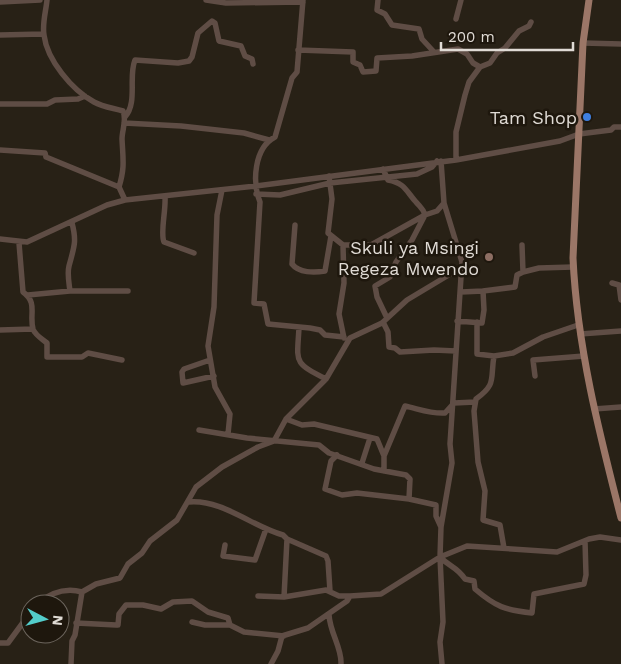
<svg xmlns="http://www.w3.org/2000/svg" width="621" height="664" viewBox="0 0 621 664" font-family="'Work Sans',sans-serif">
	<rect width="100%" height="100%" fill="#282116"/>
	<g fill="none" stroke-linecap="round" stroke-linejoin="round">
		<!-- minor -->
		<path stroke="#5f4d45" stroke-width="5.5" d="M47,0c-1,11 -5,24 -3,35 3,25 28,55 50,67 9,5 19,6 29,9 4,9 -1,19 -1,28 1,21 3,28 -3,48l6,13
			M206,0l20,3 77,-1
			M303,0l-6,72 -5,6 -17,59c-21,11 -23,45 -15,65l-6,101 10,1 4,20 42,4 10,2 5,5 19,2
			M378,0l-1,10 8,4 7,11 27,4 3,10 12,13
			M0,2l40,-2
			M456,19l5,-19
			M0,35l43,-1
			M583,43l38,1
			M298,50l55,2v10l7,3 3,7 13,-1 1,-13 35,-2 46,-7 9,5 6,9 7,4 10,-4 7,-10 8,-5 14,-17 10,-5 2,-4
			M0,104h47l8,-4 23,-1 7,-3
			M125,117c13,-15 3,-40 10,-57l43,3 11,-2 3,-4 6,-24 14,-12 3,2 4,18 22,5 4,10 7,3 1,5
			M124,123l57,3 63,7 25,7
			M0,150l45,3 1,4 73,30
			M456,160v-28l9,-37 4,-13 11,-15
			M441,161l3,42 18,59 -12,182 2,19 -11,64 -1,30 3,65 -3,20 2,22
			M383,169l5,11c17,3 18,11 28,22 4,5 7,6 9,13l-13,25 -16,22 -6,15 -15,9 2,11 10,21
			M329,176l3,23 -4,34 15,12h28l54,-30 12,-4 7,-8
			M222,190l-5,25 -3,92 -6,39 7,41 15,27 -2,20
			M256,194l24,1 50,-12 87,-9 15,-7 5,-6
			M165,197c1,14 -5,36 -1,45l30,11
			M295,225l-3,39c7,9 22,9 33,7l6,-35
			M0,239l27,3 80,-37 18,-5 131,-14 200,-26 104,-19 19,-7 32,-4 3,-3h7
			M19,243l4,49c15,11 6,22 10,37 2,6 9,10 14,14v14h35l6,-4 34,7
			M343,245l1,38 -5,31 5,24
			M522,245l1,27 16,-4 34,-1
			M612,283l7,2 2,15
			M70,291c-1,-8 -3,-17 -1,-25 5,-19 8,-24 3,-43
			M461,292l22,-1
			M28,295l42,-4h58
			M457,321l25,2 2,-13 -1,-19 32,-4 2,-12 6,-3
			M383,322l5,10 1,15 6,1 5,4 34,-2 22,1
			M477,322v32l17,2c-4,23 3,28 -18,43l-2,12 4,51 7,29 -2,29 17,5 4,23
			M299,328c-2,35 -6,34 27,51
			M0,330l33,-1
			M580,334l41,-3
			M494,356l19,-3 30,-16 35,-12
			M210,360l-26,9 -2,3 1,11 31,-7
			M535,376l-2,-16 51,-4
			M594,409l27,-2
			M286,419l16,6 12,-1 63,15 7,17v15
			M199,430l48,8 72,7 10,8 45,16 32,6 4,4 -1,20 27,6v11l5,11
			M337,455l-6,6 -6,28 17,6 15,-2 52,6
			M384,456l21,-50c14,3 26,8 40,7l9,-10 21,-1
			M362,463l8,-25
			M189,502c33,-3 64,25 94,33l4,4 -3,58 42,-7 13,6h11
			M287,539l39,17 2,5 2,30
			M225,545l-2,11 32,4 11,-31
			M440,557c11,11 16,9 25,22l9,2 1,8c21,18 30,21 57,24l2,-19 50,-10 2,-9 -1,-34
			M258,596l26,1
			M37,604c13,-11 27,-17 45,-12
			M329,615c1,18 13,33 12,49
			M192,622l13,3h25l14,7 40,4
			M76,623l40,2h2l1,-11 7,-9h17l18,4 12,-7 19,-1 16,11 20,6 2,7
			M0,643h8l22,-30
			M71,664l1,-23 3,-6 7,-43 14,-8 24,-6 8,-14 14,-11 8,-12 27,-21 19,-33 26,-20 36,-20 16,-6 12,-22 40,-40 24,-41 32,-15 25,-23 55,-33
			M271,664l7,-13 4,-15 26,-8 39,-27 3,-5 31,-2 59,-37 27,-11 90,6 32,-13 11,-2 21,3"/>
		<!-- major -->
		<path stroke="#9b7667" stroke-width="7" d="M589,0l-6,43 -10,215c4,88 26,174 48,260"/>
	</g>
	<!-- markers -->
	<circle fill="#3f7fe0" stroke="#1e170d" stroke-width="2" cx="587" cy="117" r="5"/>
	<circle fill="#8d6e63" stroke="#1e170d" stroke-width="2" cx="489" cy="257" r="5"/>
	<g text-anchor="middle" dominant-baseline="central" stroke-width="5" stroke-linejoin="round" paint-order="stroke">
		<!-- poi labels -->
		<g font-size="18" fill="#e0dbd5" stroke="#1e170d" text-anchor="end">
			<text x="577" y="117">Tam Shop</text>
			<text x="479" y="247">Skuli ya Msingi<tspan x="479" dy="21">Regeza Mwendo</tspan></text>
		</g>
	</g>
	<!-- north arrow -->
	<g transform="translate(45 619) rotate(96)"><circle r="24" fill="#1e170d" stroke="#6c655d"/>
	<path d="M0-4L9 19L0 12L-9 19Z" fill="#53cdcb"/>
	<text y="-8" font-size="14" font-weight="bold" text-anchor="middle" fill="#e0dbd5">N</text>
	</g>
	<!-- scale -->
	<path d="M441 42v8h132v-8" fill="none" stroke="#e0dbd5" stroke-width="2.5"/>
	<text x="448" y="42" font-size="15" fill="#e0dbd5" stroke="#1e170d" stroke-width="4" paint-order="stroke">200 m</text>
</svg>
